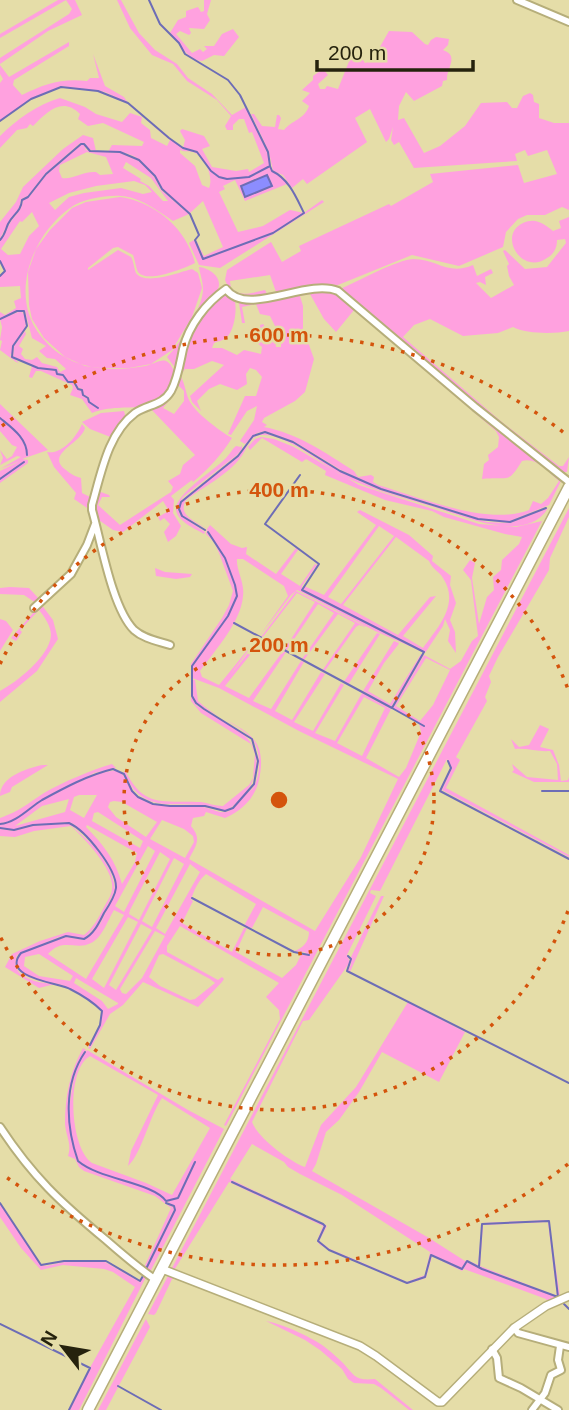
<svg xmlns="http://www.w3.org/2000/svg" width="569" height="1410" viewBox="0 0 569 1410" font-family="Helvetica,sans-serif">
	<rect width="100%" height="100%" fill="#e5dda8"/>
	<!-- green -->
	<path fill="#ffa1df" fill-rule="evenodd" d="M58,0h17l7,15 -34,16 -48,33v-6l69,-44 3,-5 -6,-9 -66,38v-4z
		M117,0h4l18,33 16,17 22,14 11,14 24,16 20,21 14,-8 21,45 5,19 10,5 5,8 -42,17 -10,-21 -12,6 2,3 -6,3 19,40 25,-6 27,-16 14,3 18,-13 2,2 -104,66 -21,-3 -10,-22 5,-3 6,13 -4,-13 8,16 19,-9 -20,-46 -13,12c-8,-7 -19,-13 -26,-22 -17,-22 -22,-41 -56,-39l4,-7 30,1 2,-4 -41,-19 -15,3 -10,-7 2,-5c-18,-18 -33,-2 -47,12l-3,-2 -3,4 -10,2 -17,18v-12c16,-16 38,-32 60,-38l25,9 11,7 26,8 8,-9 12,4 -1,6 9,7 1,8 16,8 3,-6 -19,-16 32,24 2,-8 -5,-9 2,-2 22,7 6,10 -8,3 10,18 24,4 12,-2 1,3 15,-9 -12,-31 -3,1 -5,-14h-5l-6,6v5h-6l-2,-4 6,-10 -14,-16 -30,-19 -14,-17 -21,-9 -22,-27zM180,150c4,2 9,1 13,2 12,4 21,25 16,36l-7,-3 -7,-19 -15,-13z
		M204,0h7l-4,14 3,6 -6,9 -15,-1 2,5 -2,2 -9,-4 -4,3 16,19 8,-4 3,3 4,-3 -3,-3h10l8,-12 11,-5 6,8 -15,19 -10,-1 -12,6c-16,-2 -21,-17 -32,-28l8,-13 8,-3v-6l12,-4 3,5 3,-1z
		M389,31l23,1 13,12 3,1 3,-5 5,-3 13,2 -1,6 -5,5c17,6 3,18 4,30l-4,1 -1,5 -28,15 -8,-9 -7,14 -1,14 6,-2 20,35 16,-7 25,-20 16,-23 26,-1 5,6h5l6,-12 7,-3 3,2 1,7 5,2v14l15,5h15v87l-7,-3 -17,8h-18l-9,4 -12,13 -3,15 -44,19 -47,-11 -74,30 -17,-1 -45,8 -6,-17 -40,6 1,8c11,8 21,4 34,1l2,4 -25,4 -12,-7 -5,-11 2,-10 44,-28 11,20 19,-11 -2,-5 90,-42 2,2 42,-24 -3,-8 88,-9 6,18 33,-9 -10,-24 -19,6 -3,-6 -10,4 2,7 -103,7 -15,-26 -5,3 -3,-5 2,-13 -4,12 -3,3 -16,-33 -15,9 12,24 -60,42 -4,-5 -11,9 -9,-13 -10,-4 -4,-19 -18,-38h3l8,12 13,1 2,-12h2l2,3 -3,11 6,1c8,-10 20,-10 25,-24l-7,-5 8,-8 -8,-3 11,-10v-4l10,-7 5,6 -10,9 2,5h5l2,-3 11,3 12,-30 10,-3 5,7 14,-4 -2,-7z
		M69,42v4l-55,34 -1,5 9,10c22,-11 40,-17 65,-14l3,-3h9l-6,-24 12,32 19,11 4,6 -23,-11 -44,-6 -31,13 -30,22v-38l3,-4 -3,-5v-9l9,12z
		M83,135l10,3 3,13 -9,-2 -2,-6h-5l-35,31 -17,22 -7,3 -2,12 -11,12 -8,16v-17l16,-20 7,-15 40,-38z
		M81,144h3l2,6 4,1 30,2 19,8 15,15 7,14 28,24 -16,7c-15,-10 -33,-24 -52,-25 -15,-1 -39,3 -51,12 -38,27 -61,87 -30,127 26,34 65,38 105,31 7,-1 15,-7 21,-5 5,2 7,8 9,13 -14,49 -48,25 -83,39l-10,-14 -12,-4 3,-7 -1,-3 -31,-14h-5l-4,7 -3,-1 3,-11 24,5 1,4 6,1 4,6h6l2,5 6,3 2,6 5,2 1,4 10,7 -9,-7 -1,-5 -5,-2 -2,-6 -6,-3 -2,-5h-6l-5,-6 -5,-1 -1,-4 -19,-3 -25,-10 1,-11 11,-15 1,3 -7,12 4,3 -2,5 4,5 7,1 5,-3 5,6 15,4 3,5 6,-3 -11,-10 -8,-1 -8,-7 7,-5 -14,-8 -7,-27c-9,-4 -16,7 -25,7v-6l5,3 11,-7 -2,-7 7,-3 -1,-12 -20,1v-10l5,-6 -5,-11v-20c6,-5 5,-8 9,-15 5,-10 13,-13 14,-25l6,-3 17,-22zM87,152l19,5 7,17 -13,1 -4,-3c-14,-1 -23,8 -34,6l-3,-7 1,-6zM126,162l25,16 17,23h-5l-14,-15 -9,-5 1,-2 -18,-11zM134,181l11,4 7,7 -9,2 -22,-6 -37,5 -15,4 -14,13 -6,-7 20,-10 27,-7zM32,212l7,14 -10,10 -9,18 -12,1 -7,-6 19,-28 2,1z
		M120,197c35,5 66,31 75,66 -10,5 -48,21 -57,9 -2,-4 -3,-12 -5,-17l-15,-8 -5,1 -25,20v2l30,-20 13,7c3,5 3,12 5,16 9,13 44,-1 56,-4l6,4 4,15 -10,29 -20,33 -21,14 -22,4h-29l-15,-2 -20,-9 -21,-19 -12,-19 -3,-14 -1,-33 8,-23 14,-19 22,-22 14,-6z
		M569,217v114c-15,3 -43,3 -56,-4l-15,6 -35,3 -33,-17 -16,6 -11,12 100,86 56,43h4l6,-9 -2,15h-6l-84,-65 -137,-118c17,-7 56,-29 73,-30 24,0 35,17 60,6l4,11 14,-7 2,4 -8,4 1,8 -6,-3 -4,1 15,15 23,-13 -5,-9 -2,-10 2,-2 -6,-13 2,-1 20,19 22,-2 19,-24 -1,-4 -8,1c0,8 -3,14 -10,18 -25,18 -50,-23 -24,-35 13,-6 21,1 30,8l8,-3 -2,-7z
		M199,267c10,1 24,10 19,22 -3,9 -14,14 -18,22 -9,19 -16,39 -24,58l-9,-12c13,-13 36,-49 36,-68 0,-7 -3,-15 -4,-22z
		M324,289l8,1 228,189 1,2 -12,24 -39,16h-23l-106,-32 -40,-19 -48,-29 -28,-10 -8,2 -12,11 -5,-3 14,-21 3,-14 -10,5 -16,24 -3,-1 17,-38h11l6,-19 -6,-7 -6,-2 -4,6 1,10 -10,6 -17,-6 -11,5 -12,12 4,10 -9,-9 -2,-6 34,-31 -12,-4 -18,8h-9l-3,4 -2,-4c7,-33 15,-51 41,-73h6l8,6c2,9 -1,30 -9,36 -4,3 -8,3 -12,5l-2,5h10l15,7 7,-5 17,4 1,-7 -11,-9 10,-1 -1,-12 3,-1 12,15 1,8h5v-9l-11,-22 -10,-2 -4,-10 -14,3 3,16h-3l-3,-20zM310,294l14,25 12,13 18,-22 142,121 3,6 -1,10 -10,8 1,5 -5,4 -2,15c28,-3 25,6 40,-18 15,-4 26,11 37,20l-11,17 -7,6 -8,-3 -4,9c-42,16 -107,-12 -151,-25l-5,-3 1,-5 -3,-2 -13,2 -4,-6c-28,-18 -57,-38 -90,-44l3,-2 -5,-3 2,-4 31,-17 10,-9 9,-33 -11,-31v-22l-3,-10z
		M21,311c12,11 0,25 -9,35l1,6 -3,3 9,8 -3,-1 -16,-12 2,-9 -2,-1 2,-13 -2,-8z
		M179,374c6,8 6,17 10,26 6,13 31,31 43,38 -10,16 -24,32 -39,44l-1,-2 -21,16 3,4 -1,13 8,13 -5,10 -8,6 -4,-10 6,-8 -6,-6 -4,3 -2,-4 11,-6 -6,-10 -40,31 -10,-2 -17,-12 -1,-14 3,-13 11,4 1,2h-8l-4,8 22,20 51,-33 2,-5 -5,-6 12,-7 3,-9 12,-10 -45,-47 16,-7 6,-9 2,2 -11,14 11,6 10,-13v-10l-8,-8z
		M0,404l48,46 -26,9 6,1v3l-28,20v-12l20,-10 -20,8 21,-12 -4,-1 -17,9 3,-7 -3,-8 7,9 5,-3 5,-9 -5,-2 -12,-14z
		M124,411l2,8 -13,19 -23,-9 -8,-7 19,-9z
		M82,424l3,4c-4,16 -41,26 -19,42 5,4 8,6 15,8l1,15 10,5 -2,12 -16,-11 2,-6 -22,-26 -7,-15c14,3 29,-14 35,-28z
		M265,433l27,9 48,29 40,19 107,32 23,1 38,-15c-21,37 -85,8 -114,-1 -30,-9 -59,-16 -87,-29 -23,-12 -60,-45 -86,-43 -12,1 -14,15 -20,22 -13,18 -38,30 -55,43 -9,16 10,21 21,29l3,-4 21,19 11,4 5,-1 -1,7 30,20 20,-26 2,2 -17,24 19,12 15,-22 2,1 -15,21v5l121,61 -48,-21 -78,-41 -6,5 -32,42 29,-41 -4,-10 -41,-27h-6c-1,11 8,24 6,37 -2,26 -27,53 -43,75l2,6 17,8 39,-48 -27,37 29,-36 2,2 -37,46 24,12 34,-47 3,1 -33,49 18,8 30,-48 3,1 -29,49 17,9 29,-48 4,2 -31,48 19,9 28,-48 3,2 -29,48 20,8 27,-48 29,16 -25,49 33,19 7,-9 15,-36 -2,-9 5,3 -31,-18 31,-53 26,14 11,-8 11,-20 6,-5 -7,-56 -8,-10 7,-10 5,3 -3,15 7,46 8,-27 7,-7 -1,-13 8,-7 1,-10 17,-16 3,-7 -17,-3 -61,-17 -12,-6 -47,-11 -60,-25 1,-4 -20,-12 -4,3 -40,-24 -12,12 -2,-3 7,-8 6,-2 13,2 20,8 65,38 120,39 37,3 26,-6 -316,605 -2,-1 56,-106 -1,-9 -13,-13 13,-14 -99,-57 -13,20v6l51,28 4,-3 2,2 -2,3 -24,25 -55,-25 -20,23 -13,9 -20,35 -2,-1 13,-23 1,-14c-8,-9 -25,-20 -37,-25 -16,-6 -56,-4 -47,-31l3,-2 45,-16 18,3 16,-16 16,-34 -2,-14 -16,-28 -23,-23 -6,-3 -36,3 -19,5 -14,-2v-3l9,-3 -9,1v-5c20,-7 27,-14 44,-25 19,-11 47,-23 68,-29l4,4 -22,5 -16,10 17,-9 22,-4c13,8 13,24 28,31 19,9 38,3 58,6 9,1 17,8 26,4 5,-3 8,-8 11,-12 4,-4 9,-7 12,-10 9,-11 9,-36 2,-47 -9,-15 -42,-28 -58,-39l-3,-7 -1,-16h3l3,21c32,30 75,24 60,83 -5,16 -18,28 -33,34l-19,-6 -2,4 -11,2 -2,8c11,13 5,19 -2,33l126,72 46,-74 37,-78 -99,-48 -80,-43 -27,-10v-12l12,-17 -13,19v28l5,9c24,16 65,27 60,62 -3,20 -11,30 -28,43 -10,1 -18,-4 -28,-5 -35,-2 -59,6 -76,-32l1,-3c19,39 38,30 76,32 7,1 14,4 22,4l26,-21 4,-7 2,-24 -4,-10 -50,-31 -10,-12v-37l31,-46 7,-13 4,-14 -14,-38 -5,-11 -8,-8 1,-5 -24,-13 -4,-7 4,-10 55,-43 16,-20zM426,658l24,12 -17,35 -13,16 -24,-15zM364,697l21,11 -23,48 -25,-13zM79,795h18l-13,23 -14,-8 4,-13zM69,799l-4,13 -50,14 27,-20zM114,801l8,1 35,20 -11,15 -30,-20 -8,-10 2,-5zM98,812l45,29 -3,7 -48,-27 2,-8zM162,820l22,9 9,7 1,6 -9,16 -35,-19zM87,825l50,28 -2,9 -13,22c-6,-23 -19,-40 -36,-57zM148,846l7,5 -31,61 -9,-6zM160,852l10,7 -31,61 -10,-6 1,-4zM174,858l10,6 -32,63 -10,-6zM190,864l10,8 -35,62 -9,-6zM206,874l50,30 -12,22 8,2 11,-21 46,25c0,10 -7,17 -15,19l10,1 5,3h-8l-5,10 -14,13 -46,-26 11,-24h-3l-12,24 -50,-29 11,-22 -2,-1c3,-10 7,-19 15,-26zM114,910l10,5 -38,64 -38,-25c15,-17 28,-3 43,-11 11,-5 17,-23 23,-33zM128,917l10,5 -34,66 -12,-9zM141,924l11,6 -36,60 -7,-5zM155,931l10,5 -23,42 -16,16 -4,-1 -2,-4zM39,954l34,22 -3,5 -31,-5 -15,-10 1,-9zM163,954l47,25 5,4 -20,16 -5,1 -30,-14 -11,-9 10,-22zM76,978l42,25v1l-10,5 -6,-8 -28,-18z
		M242,445v4l-5,6 -54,42 -5,10 2,8 25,17 -1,2c-8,-5 -28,-13 -28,-25 0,-16 39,-39 50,-51 4,-4 6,-9 10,-12l5,1z
		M569,508v9l-19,41 -1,12 -51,87 -9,19 2,6 -6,15 2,4 -31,56 4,3 -14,28 123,67v2l-127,-67 10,-22 -5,-9 -67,132 -9,-1 -1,3 6,3 -29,59 3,7 -41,58 -6,1 -51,101c6,16 37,39 53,45l16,-42 35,-38 52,-85 57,30 -26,50 -57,-30 -23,40 -20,28 -13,12 -10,32 -4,7 117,67 36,23 2,-1 11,5 4,-42 67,-3 11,77 -12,5 -2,-3 -82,-30 -2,2 -30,-15 -6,22 -19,6 -87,-39 -3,-4 6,-15 -94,-44 -56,90 -2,-2zM252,1144l32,18 4,5 12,7 42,21 88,57 -5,23 -18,7 -77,-33 -11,-8 8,-15 -3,-2 -94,-45zM548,1222l9,74 -77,-30 3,-41z
		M360,510l49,25 24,21 -1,5 19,15 -1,9 6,18 -6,17 5,12 1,21 -8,-12 2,-11 -5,-11 -2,7 -18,27 -121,-63v-4l20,9 52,-70 -19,-13zM379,526l15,10 -53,68 -13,-7zM396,537l33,24c3,8 10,10 14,17 17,26 -5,49 -20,70l-20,-12 33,-40 -6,1 -32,38 -55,-30z
		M155,568l10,4 27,2 -2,3 -14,2 -20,-3z
		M10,587l19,1 11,12 -4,3 -12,-8 -24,-1v-6z
		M296,591l70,36 -7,-2 -3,2 -32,45 -2,-1 33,-48 -17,-9 -34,46 -2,-1 32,-46 -16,-9 -32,47 -2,-1 31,-48 -18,-9 -35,45 -1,-1z
		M41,604l12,16 5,19 -21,32 -37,31v-11c17,-9 50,-35 51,-56 0,-9 -7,-19 -12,-25l-19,20 2,2 -6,9 -5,-3z
		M0,619l6,2 7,9 -13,21z
		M377,633l3,1 -32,51 -5,-2z
		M394,641l5,2 -1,2 -14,18 -16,28 22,13 31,-50 1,1 -31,52 -28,-16z
		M540,725l9,4 -9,18 13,3 6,15 2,16 7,-1 1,-3v5h-35l-22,-10 2,-2 -2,-6 15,13 31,3 -1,-16 -7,-13c-12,1 -22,-3 -35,-2l-4,-10 8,8 10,-2z
		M42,765h6l-36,22 -2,5 -10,4c0,-19 25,-27 42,-31z
		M69,823l28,26 13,21 4,13 1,7 -16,33 -15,16 -14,-3 -11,1 -42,18c-8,23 20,28 38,29l-16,4 -34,-21 7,-13 28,-13 28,-9 16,3c9,-7 14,-16 19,-26 3,-6 9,-14 9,-20 3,-19 -28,-51 -41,-63l-37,5 -19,6 -15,-1v-7l14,2 19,-5z
		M381,896h3l-34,76 -2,-1 3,-7v-7z
		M83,1048l3,2c-15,20 -16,39 -18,63 6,-27 2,-38 19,-63l101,60 36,19 -75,145 -4,-2 30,-62 -1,-4c-7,-3 -10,-10 -18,-12l9,5 1,5 7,3 1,3 -30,62 -1,-2 28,-62 -16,-12 -71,-25 -5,-4 -4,-8 -7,-3c4,-12 -2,-20 -3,-32 0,-28 5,-52 18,-76zM90,1056l68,39 -27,56 -3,15c14,-13 21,-49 34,-68l48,30 -38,67 -26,-12 -54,-20c-22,-14 -27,-93 -2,-107z
		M0,1204l41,61 5,1 18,-4h41l35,20 4,-7 2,2 -67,133h-9l17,-37 48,-86 -22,-15 -9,-3 -41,-4 -22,5 -20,-22 -21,-31z
		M168,1276l11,1 -7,2 -16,34 -2,2 -6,-1z
		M146,1319l4,8 -44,83h-8z
		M266,1321c16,3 43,15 56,24 7,5 16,13 21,18 12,13 12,18 32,16l38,31h-4l-28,-22 -7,-4 -20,-1 -6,-4 -6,-10 -22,-19 -15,-10z"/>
	<!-- water -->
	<path fill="#8c8dff" stroke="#6d6db6" stroke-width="2" d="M267,175l5,11 -27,11 -4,-11z"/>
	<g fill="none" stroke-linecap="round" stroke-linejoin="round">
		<!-- stream -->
		<path stroke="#6d6db6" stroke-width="2" d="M0,121l31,-22 30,-12 37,4 30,12 41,35 14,10 14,4 14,19 8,6 8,2 22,-2 21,-11 -2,-14 -28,-57 -12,-15 -43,-26 -6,-11 -19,-19 -11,-24
			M0,240c5,-5 5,-9 8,-16 5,-10 13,-12 14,-24l6,-3 18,-23 35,-30h3l6,7 30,1 19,8 16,16 7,13 28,25 9,21 -4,5 8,19 70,-26 31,-20c-8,-16 -15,-34 -32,-42l-2,-5
			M0,261l5,10 -5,5
			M0,319l17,-8h7l3,15 -14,20 -1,11 26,11 18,2 1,4 6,1 5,7h6l4,7 4,1 1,5 5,3 1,4 9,6
			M0,418c12,10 27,20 27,37
			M300,475l-35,49 54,40 -17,26 122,62 -32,56 32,18
			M0,479l24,-17
			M205,530l-23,-14 -3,-7 2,-7 57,-46 15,-20 12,-4 28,10 47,29 41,18 97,30 32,3 36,-14
			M234,623l158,85
			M448,761l3,7 -11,23 129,68
			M542,791h27
			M0,824c16,-1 29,-16 42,-24 22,-12 46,-25 71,-31l11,5 8,17 6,6 15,7 17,2h35l20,5 8,-3 21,-24 4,-23 -6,-22 -48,-30 -8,-6 -4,-7v-30l36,-50 9,-20 -2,-11 -10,-27 -17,-26
			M0,828l14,2 19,-5 36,-2c16,7 48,46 47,65 -1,8 -8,19 -12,25 -5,10 -10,21 -20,26l-18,-3 -45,17c-21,25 39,30 49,36 10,5 24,14 32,22l-2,14 -10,20
			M192,898l102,54 15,3
			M348,956l3,3 -4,12 222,112
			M85,1052c-22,32 -19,75 -7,109 22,19 74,21 88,40l12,-3 17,-36
			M232,1182l91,42 2,2 -7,15 11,9 78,33 18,-6 6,-22 31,14 5,-8 15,8 76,28 -9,-76 -67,3 -3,43
			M0,1203l41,62 23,-4h42l34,20 3,-5
			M146,1269l29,-59 -1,-4 -8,-3
			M564,1304l5,5
			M0,1324l90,44 -21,42
			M118,1386l43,24"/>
		<defs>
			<path id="minor" d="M517,0l52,22
				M34,608l37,-34 16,-29 8,-21
				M170,645c-12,-4 -26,-6 -36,-15 -22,-22 -33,-89 -42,-120v-5c9,-31 16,-72 43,-92 13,-9 27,-7 36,-22 7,-13 9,-28 12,-42 6,-24 23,-46 43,-60 21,29 80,-11 112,2l137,116 94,75
				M0,1127c33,50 60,75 106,113 16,14 32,28 50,40
				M514,1328l4,5 51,14
				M492,1349l5,9 2,20 22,10 37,22
				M532,1410l13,-17 6,-18 10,-5 -3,-10 2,-14"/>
			<path id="tertiary" d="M162,1269l198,77 16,10 62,46h4l72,-74 32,-22 23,-10"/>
			<path id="trunk" d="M88,1410l481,-923"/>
		</defs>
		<!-- minor casing -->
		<use href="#minor" stroke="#b6ae7a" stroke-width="10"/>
		<!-- tertiary casing -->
		<use href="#tertiary" stroke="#b6ae7a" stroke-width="10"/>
		<!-- trunk casing -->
		<use href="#trunk" stroke="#b6ae7a" stroke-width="13"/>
		<!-- minor -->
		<use href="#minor" stroke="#fff" stroke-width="6"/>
		<!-- tertiary -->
		<use href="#tertiary" stroke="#fff" stroke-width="7"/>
		<!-- trunk -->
		<use href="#trunk" stroke="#fff" stroke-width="10"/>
	</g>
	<!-- distance rings -->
	<g fill="none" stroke="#d4540c" stroke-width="3.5" stroke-dasharray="3.5 7">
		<circle cx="279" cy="800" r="155"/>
		<path d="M568 911A310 310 0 0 1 0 936M0 664A310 310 0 0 1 568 689"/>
		<path d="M568 1164A465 465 0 0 1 2 1174M2 426A465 465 0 0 1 568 436"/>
	</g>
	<circle cx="279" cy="800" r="10" fill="#d4540c" stroke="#e5dda8" stroke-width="3.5"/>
	<g font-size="21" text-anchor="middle" font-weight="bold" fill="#d4540c" stroke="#e5dda8" stroke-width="5" stroke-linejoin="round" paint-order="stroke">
		<text x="279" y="342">600 m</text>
		<text x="279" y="497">400 m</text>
		<text x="279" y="652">200 m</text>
	</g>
	<!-- north arrow -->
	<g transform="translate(63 1347) rotate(301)" stroke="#e5dda8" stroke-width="5" paint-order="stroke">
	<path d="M0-5L12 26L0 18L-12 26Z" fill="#25220d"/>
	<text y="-10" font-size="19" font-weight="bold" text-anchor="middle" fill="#25220d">N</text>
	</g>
	<!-- scale -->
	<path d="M317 60v10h156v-10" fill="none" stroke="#25220d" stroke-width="3.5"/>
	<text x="328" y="60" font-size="21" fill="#25220d" stroke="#e5dda8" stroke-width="5" paint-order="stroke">200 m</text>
</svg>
